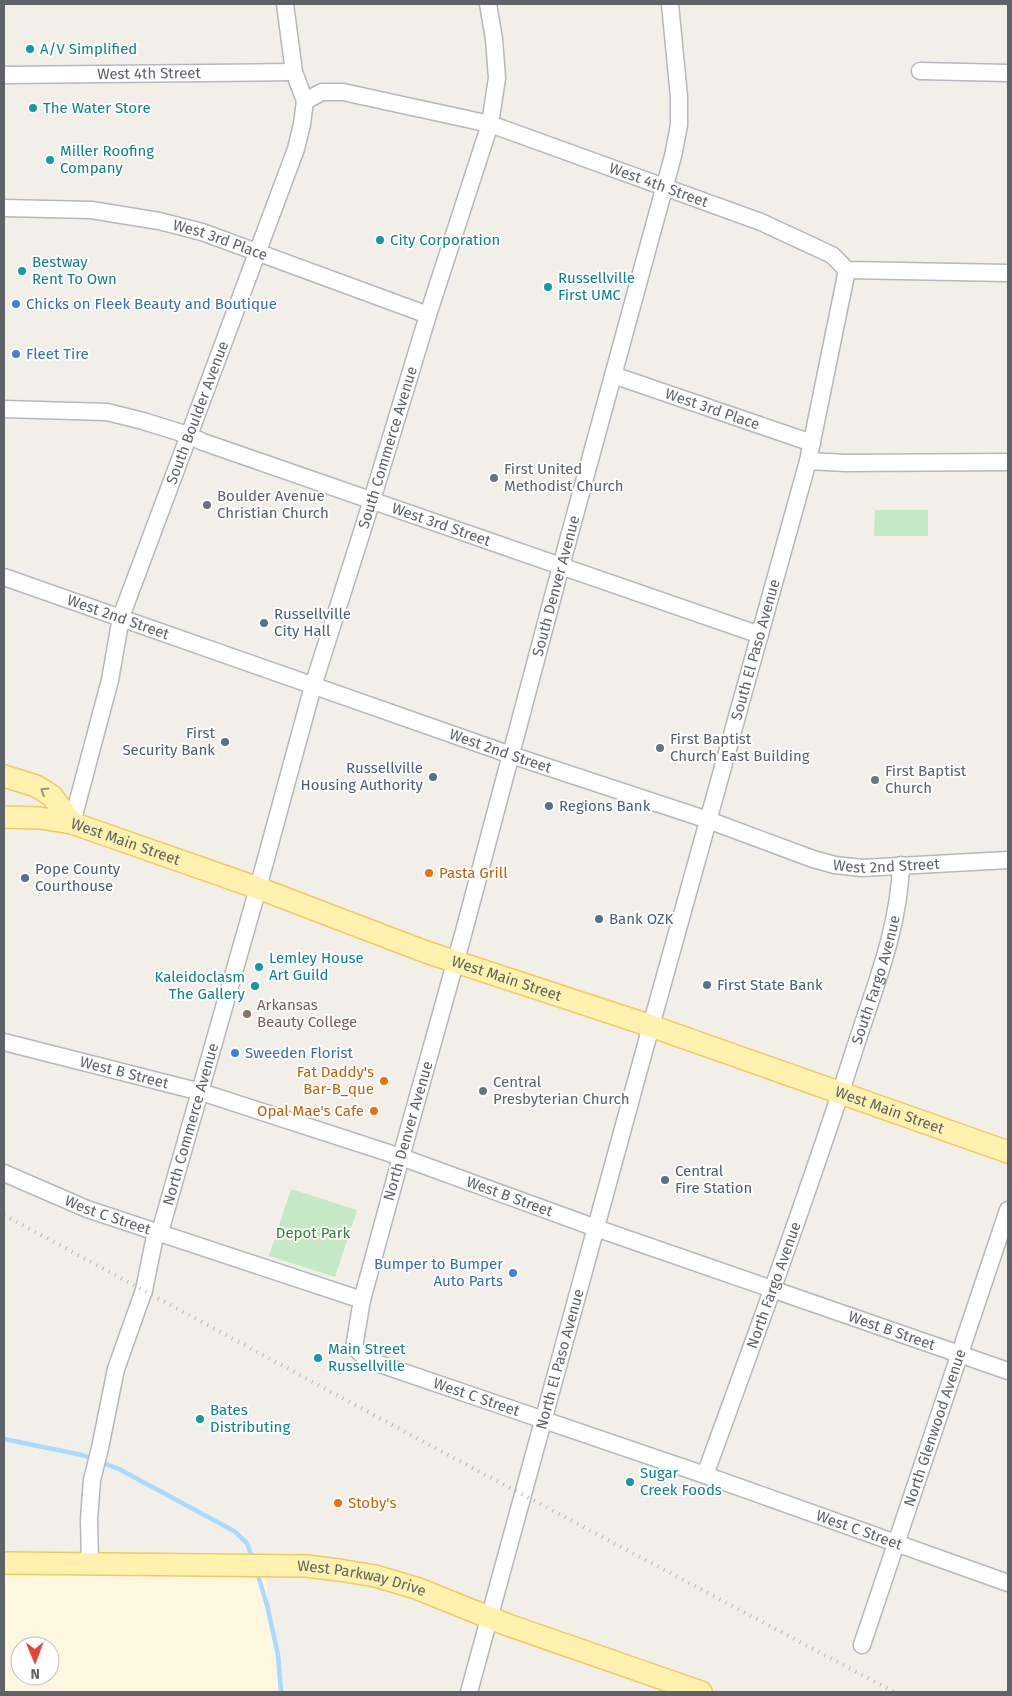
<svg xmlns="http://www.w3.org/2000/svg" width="1012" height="1696" viewBox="0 0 1012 1696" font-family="'Fira Sans',sans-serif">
	<rect width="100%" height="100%" fill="#f1efe8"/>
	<!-- commercial -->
	<path fill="#fef7e0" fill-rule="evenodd" d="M4,1563l264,3 -1,39 11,50 3,37h-277zM20,1646h30v30h-30z"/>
	<!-- green -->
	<path fill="#c5e8c5" d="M875,510h53v26h-54z
		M291,1189l66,21 -22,67 -66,-21z"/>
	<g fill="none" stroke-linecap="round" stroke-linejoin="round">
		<!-- stream -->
		<path stroke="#aadaff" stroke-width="4.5" d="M4,1439l78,16 37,14 115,62 13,12 6,17
			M257,1572l10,33 11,50 3,37"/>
		<defs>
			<g id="minor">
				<path id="s1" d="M670,4l9,93v28l-6,31 -112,410 -97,365 -63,226 -39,143 -8,47 14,13 337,115 303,108"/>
				<path d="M920,71l88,2"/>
				<path id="s2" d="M4,75l290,-3"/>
				<path id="s3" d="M305,101l17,-9h21l147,32 271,98 71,33 15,15 161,3"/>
				<path id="s4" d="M4,208l87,2 68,11 43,11 226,83"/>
				<path id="s5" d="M613,375l199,68"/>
				<path id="s6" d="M4,409l103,3 36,9 45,14 15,7 557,193"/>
				<path d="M808,461l38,2 162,-1"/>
				<path id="s7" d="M4,577l507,178 197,65 105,39 22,6 27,3 146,-8"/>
				<path id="s8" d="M72,823l38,-143 11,-63 175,-468 6,-25 3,-23 -11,-29 -9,-68"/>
				<path id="s9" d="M4,1042l197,50 200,65 195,71 412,143"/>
				<path id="s10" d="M4,1173l83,36 275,91"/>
				<path id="s11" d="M705,1475c51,-140 103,-281 149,-424 19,-60 45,-121 47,-186"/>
				<path id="s12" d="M90,1564l-1,-45 3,-39 8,-32 16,-79 28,-79 11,-54 5,-4 98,-344 55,-202 59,-186 56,-185 62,-191 7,-46 -3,-39 -6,-35"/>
				<path id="s13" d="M862,1645l146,-435"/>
				<path id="s14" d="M469,1692l182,-666 157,-565 39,-191"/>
			</g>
			<g id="major">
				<path d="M4,776l32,10 16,10 20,27"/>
				<path id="s15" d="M4,817l36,1 32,5 186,65 168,64 225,74 357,126"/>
				<path id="s16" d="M4,1563l302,3 33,4 36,6 41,12 92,37 193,67"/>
			</g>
		</defs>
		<!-- minor casing -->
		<use href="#minor" stroke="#b5b8bc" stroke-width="19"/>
		<!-- major casing -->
		<use href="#major" stroke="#f2c960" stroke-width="24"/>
		<!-- minor -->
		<use href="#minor" stroke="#fff" stroke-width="16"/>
		<!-- major -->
		<use href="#major" stroke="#fff2af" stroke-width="21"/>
		<!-- rail -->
		<path stroke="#b6b7b8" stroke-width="4" stroke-dasharray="1 6" stroke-linecap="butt" d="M4,1215l431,233 459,244"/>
	</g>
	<!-- one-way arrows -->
	<defs><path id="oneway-chevron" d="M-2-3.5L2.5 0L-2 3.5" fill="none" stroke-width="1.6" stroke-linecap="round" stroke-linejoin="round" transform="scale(1.25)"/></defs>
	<use stroke="#979581" href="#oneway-chevron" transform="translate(44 791) rotate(-148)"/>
	<!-- markers -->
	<g fill="#0f9aa8" stroke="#fff" stroke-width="2">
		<circle cx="30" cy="49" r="5"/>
		<circle cx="33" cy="108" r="5"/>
		<circle cx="50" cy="160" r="5"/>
		<circle cx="380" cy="240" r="5"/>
		<circle cx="22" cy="271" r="5"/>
		<circle cx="548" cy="287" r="5"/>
		<circle cx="259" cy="967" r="5"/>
		<circle cx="255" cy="986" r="5"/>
		<circle cx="318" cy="1358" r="5"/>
		<circle cx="200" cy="1419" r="5"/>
		<circle cx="630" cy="1482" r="5"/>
	</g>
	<g fill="#3f7fe0" stroke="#fff" stroke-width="2">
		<circle cx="16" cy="304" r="5"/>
		<circle cx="16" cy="354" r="5"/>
		<circle cx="235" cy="1053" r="5"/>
		<circle cx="513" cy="1273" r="5"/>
	</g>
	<g fill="#6b7280" stroke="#fff" stroke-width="2">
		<circle cx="494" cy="478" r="5"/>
		<circle cx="207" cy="505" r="5"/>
		<circle cx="660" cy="748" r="5"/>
		<circle cx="875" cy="780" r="5"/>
		<circle cx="483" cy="1091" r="5"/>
	</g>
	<g fill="#5c6f8a" stroke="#fff" stroke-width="2">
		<circle cx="264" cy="623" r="5"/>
		<circle cx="225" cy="742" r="5"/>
		<circle cx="433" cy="777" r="5"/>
		<circle cx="549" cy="806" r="5"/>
		<circle cx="25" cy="878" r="5"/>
		<circle cx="599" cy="919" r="5"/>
		<circle cx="707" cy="985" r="5"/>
		<circle cx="665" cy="1180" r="5"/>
	</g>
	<g fill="#e8710a" stroke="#fff" stroke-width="2">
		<circle cx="429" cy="873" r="5"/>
		<circle cx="384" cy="1081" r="5"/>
		<circle cx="374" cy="1111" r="5"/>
		<circle cx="338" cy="1503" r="5"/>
	</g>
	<circle fill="#8d6e63" stroke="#fff" stroke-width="2" cx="247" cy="1014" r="5"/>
	<g text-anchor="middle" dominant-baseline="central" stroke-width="4" stroke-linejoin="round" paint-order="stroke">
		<!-- culture labels -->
		<g font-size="15" fill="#0d838f" stroke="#fff" text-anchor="start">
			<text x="40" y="49">A/V Simplified</text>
			<text x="43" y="108">The Water Store</text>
			<text x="60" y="151">Miller Roofing<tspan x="60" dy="17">Company</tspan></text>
			<text x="390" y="240">City Corporation</text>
			<text x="32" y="262">Bestway<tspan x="32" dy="17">Rent To Own</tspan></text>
			<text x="558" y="278">Russellville<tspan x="558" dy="17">First UMC</tspan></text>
			<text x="269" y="958">Lemley House<tspan x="269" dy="17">Art Guild</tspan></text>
			<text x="245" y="977" text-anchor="end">Kaleidoclasm<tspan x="245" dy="17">The Gallery</tspan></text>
			<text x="328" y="1349">Main Street<tspan x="328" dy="17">Russellville</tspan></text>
			<text x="210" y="1410">Bates<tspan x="210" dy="17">Distributing</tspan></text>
			<text x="640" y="1473">Sugar<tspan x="640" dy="17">Creek Foods</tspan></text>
		</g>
		<!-- street labels -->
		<g font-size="15" fill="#5f6368" stroke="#fff">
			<text stroke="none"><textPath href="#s2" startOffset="145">West 4th Street</textPath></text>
			<text stroke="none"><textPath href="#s3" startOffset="370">West 4th Street</textPath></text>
			<text stroke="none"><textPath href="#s4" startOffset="220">West 3rd Place</textPath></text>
			<text stroke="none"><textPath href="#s5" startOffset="105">West 3rd Place</textPath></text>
			<text stroke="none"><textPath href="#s8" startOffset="430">South Boulder Avenue</textPath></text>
			<text stroke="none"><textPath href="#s12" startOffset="1160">South Commerce Avenue</textPath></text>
			<text stroke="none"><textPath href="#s6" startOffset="456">West 3rd Street</textPath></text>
			<text transform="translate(556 586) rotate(-75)">South Denver Avenue</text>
			<text stroke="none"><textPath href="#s7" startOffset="121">West 2nd Street</textPath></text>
			<text stroke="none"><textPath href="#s14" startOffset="1081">South El Paso Avenue</textPath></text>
			<text stroke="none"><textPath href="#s7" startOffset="526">West 2nd Street</textPath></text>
			<text stroke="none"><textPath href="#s15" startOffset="125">West Main Street</textPath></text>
			<text stroke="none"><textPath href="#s7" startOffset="931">West 2nd Street</textPath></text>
			<text stroke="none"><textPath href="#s15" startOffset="530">West Main Street</textPath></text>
			<text stroke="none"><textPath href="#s11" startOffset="524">South Fargo Avenue</textPath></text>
			<text stroke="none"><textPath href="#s9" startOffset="124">West B Street</textPath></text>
			<text stroke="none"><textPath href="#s15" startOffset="935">West Main Street</textPath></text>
			<text stroke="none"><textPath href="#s12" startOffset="455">North Commerce Avenue</textPath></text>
			<text transform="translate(408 1131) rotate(-74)">North Denver Avenue</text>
			<text stroke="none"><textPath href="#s9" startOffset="529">West B Street</textPath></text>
			<text stroke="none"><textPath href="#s10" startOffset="112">West C Street</textPath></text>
			<text stroke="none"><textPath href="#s11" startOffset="202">North Fargo Avenue</textPath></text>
			<text stroke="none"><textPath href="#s9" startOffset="934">West B Street</textPath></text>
			<text stroke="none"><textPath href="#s14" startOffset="345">North El Paso Avenue</textPath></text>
			<text stroke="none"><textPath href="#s1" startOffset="1520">West C Street</textPath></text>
			<text stroke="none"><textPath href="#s13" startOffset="229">North Glenwood Avenue</textPath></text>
			<text stroke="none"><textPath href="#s1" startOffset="1925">West C Street</textPath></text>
			<text stroke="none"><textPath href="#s16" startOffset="359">West Parkway Drive</textPath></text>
		</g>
		<!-- shop labels -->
		<g font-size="15" fill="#366cbe" stroke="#fff" text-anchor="start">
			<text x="26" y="304">Chicks on Fleek Beauty and Boutique</text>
			<text x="26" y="354">Fleet Tire</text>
			<text x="245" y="1053">Sweeden Florist</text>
			<text x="503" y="1264" text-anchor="end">Bumper to Bumper<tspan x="503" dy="17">Auto Parts</tspan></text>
		</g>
		<!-- worship labels -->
		<g font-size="15" fill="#5b616d" stroke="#fff" text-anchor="start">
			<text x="504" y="469">First United<tspan x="504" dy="17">Methodist Church</tspan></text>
			<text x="217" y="496">Boulder Avenue<tspan x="217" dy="17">Christian Church</tspan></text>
			<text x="670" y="739">First Baptist<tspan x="670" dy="17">Church East Building</tspan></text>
			<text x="885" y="771">First Baptist<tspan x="885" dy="17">Church</tspan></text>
			<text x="493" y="1082">Central<tspan x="493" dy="17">Presbyterian Church</tspan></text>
		</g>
		<!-- service labels -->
		<g font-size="15" fill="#4e5e75" stroke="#fff" text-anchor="start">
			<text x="274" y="614">Russellville<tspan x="274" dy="17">City Hall</tspan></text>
			<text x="215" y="733" text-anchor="end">First<tspan x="215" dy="17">Security Bank</tspan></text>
			<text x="423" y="768" text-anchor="end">Russellville<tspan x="423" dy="17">Housing Authority</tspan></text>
			<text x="559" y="806">Regions Bank</text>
			<text x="35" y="869">Pope County<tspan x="35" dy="17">Courthouse</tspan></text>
			<text x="609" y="919">Bank OZK</text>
			<text x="717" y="985">First State Bank</text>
			<text x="675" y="1171">Central<tspan x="675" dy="17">Fire Station</tspan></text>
		</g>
		<!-- food labels -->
		<g font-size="15" fill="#c56008" stroke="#fff" text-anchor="start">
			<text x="439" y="873">Pasta Grill</text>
			<text x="374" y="1072" text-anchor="end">Fat Daddy's<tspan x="374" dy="17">Bar-B_que</tspan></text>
			<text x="364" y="1111" text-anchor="end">Opal Mae's Cafe</text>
			<text x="348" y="1503">Stoby's</text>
		</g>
		<!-- education labels -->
		<g font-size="15" fill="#785e54" stroke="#fff" text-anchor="start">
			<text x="257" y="1005">Arkansas<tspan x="257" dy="17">Beauty College</tspan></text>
		</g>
		<!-- park labels -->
		<g font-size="15" fill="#348238" stroke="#fff">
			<text x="313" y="1233">Depot Park</text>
		</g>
	</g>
	<!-- border -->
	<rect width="1012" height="1696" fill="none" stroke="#5f6368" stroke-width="10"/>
	<!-- north arrow -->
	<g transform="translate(35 1661) rotate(179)"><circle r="24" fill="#ffffff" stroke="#bfc1c3"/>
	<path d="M0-4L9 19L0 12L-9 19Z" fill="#ea4335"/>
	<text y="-8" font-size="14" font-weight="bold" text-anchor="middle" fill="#5f6368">N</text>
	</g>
</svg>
